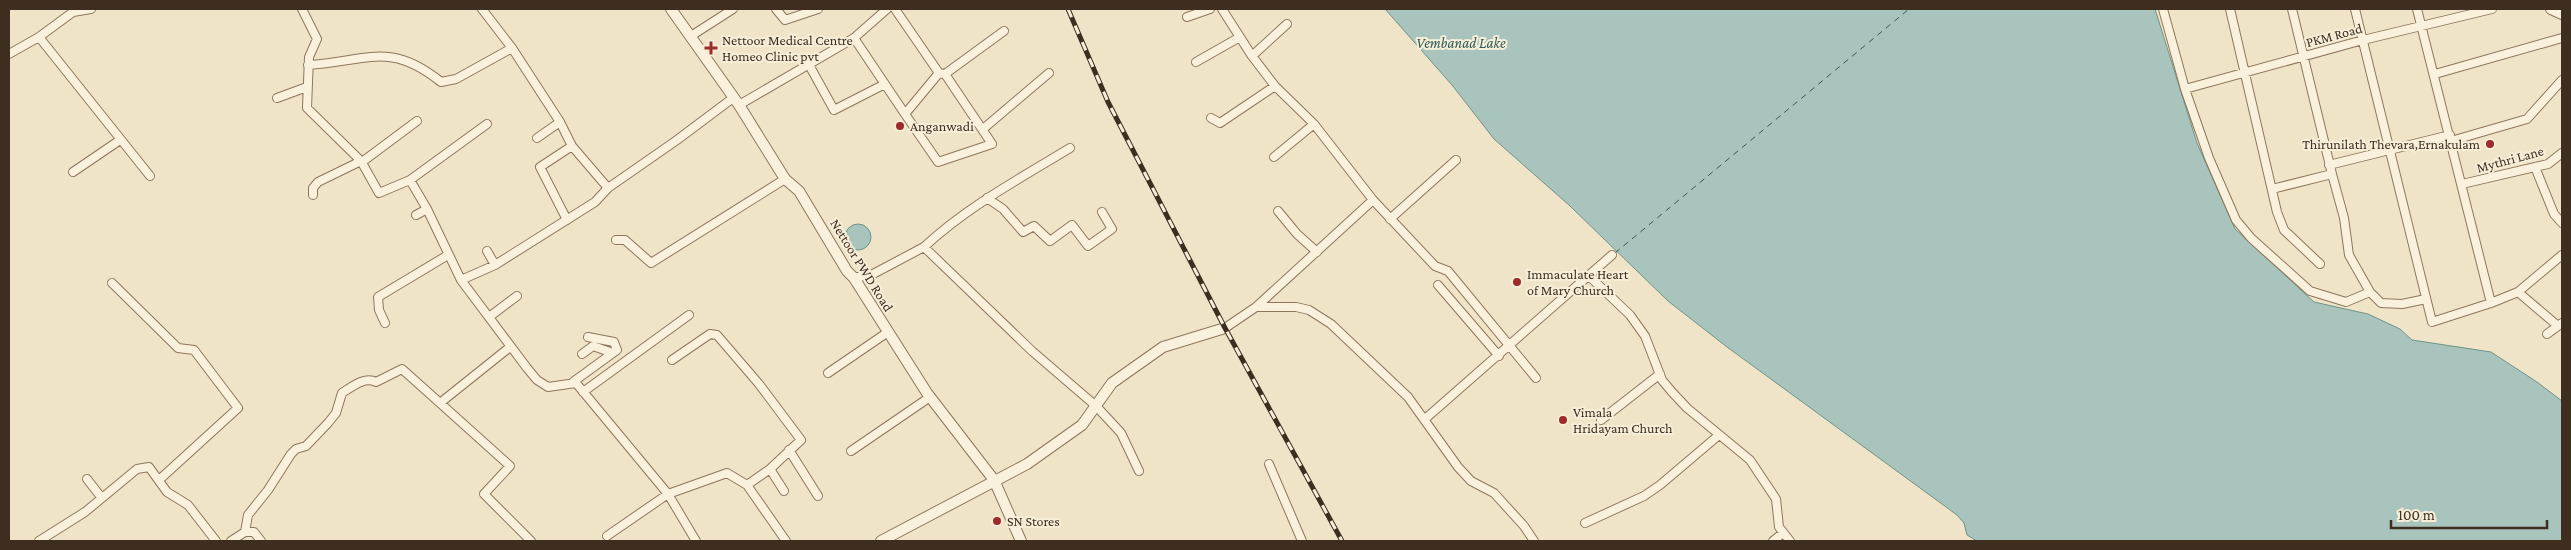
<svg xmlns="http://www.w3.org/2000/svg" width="2571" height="550" viewBox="0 0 2571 550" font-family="'Crimson Pro',serif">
	<rect width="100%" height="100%" fill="#f0e4c8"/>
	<!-- water -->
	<path fill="#a9c4bc" stroke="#6f938a" d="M1385,9h770l42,134 38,86 79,73 54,12 32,15 12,11 79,12 46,30 25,19v140h-585l-10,-6 -3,-12 -7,-8 -230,-168 -59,-46 -98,-95 -76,-67 -42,-54z
		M845 237a13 13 0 1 1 26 0a13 13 0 1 1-26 0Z"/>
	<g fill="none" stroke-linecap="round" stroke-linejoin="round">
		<!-- ferry -->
		<path stroke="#2f5d5a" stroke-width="1" stroke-dasharray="6 5" stroke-linecap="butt" d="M1615,253l294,-244"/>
		<defs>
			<path id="minor" d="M302,9l15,30 -8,18 -2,51 54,53 18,32 31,-13 17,29 34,71 66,88 10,12 11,7 28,-4 92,111 28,47
				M482,9l30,39 48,74 12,24 36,42
				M776,9l9,11 33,-11
				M895,9l44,64
				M1222,9l30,47 23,30 39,38 59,76 -117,107 -31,21
				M2163,9l22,80 24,69 27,62 15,18 59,53 36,11 24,-10
				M2230,9l47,203 7,18 36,34
				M2292,9l40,165 12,44 5,37 21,37 11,11 21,1 24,-5
				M2355,9l77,313 59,-19 27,-11 44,-37
				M2417,9l74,294
				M1187,17l23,-8
				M691,36l42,-27
				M39,37l111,139
				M854,38l33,-29
				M9,54l30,-17 34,-25 18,-3
				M1252,56l35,-32
				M1196,62l44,-25
				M808,63l26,47 49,-25
				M308,65c58,-3 81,-25 133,17l15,-3 56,-31
				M2435,74l127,-36
				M2185,89l178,-49 129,-31
				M277,98l30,-11
				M739,105l115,-67 51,76 34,-41 6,1 59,-43
				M905,114l33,48 54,-18 -47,-70
				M1211,118l9,5 55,-37
				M983,129l66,-56
				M537,138l23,-16
				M2451,141l76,-22 35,-39
				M1274,157l40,-33
				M362,162l55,-41
				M2329,165l121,-30
				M2535,167l19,47 8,9
				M73,172l47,-32
				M410,180l77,-56
				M2462,184l86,-20 14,-11
				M2272,189l60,-15
				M313,195v-7l5,-6 43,-21
				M987,198l16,11 20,23 11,-6 16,15 22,-16 16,21 24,-17 -10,-17
				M1373,200l62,66 13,5 88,107
				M1278,211l19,23 20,18
				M416,215l11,-6
				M1390,219l66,-59
				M567,220l-27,-53 32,-21
				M616,240h9l26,23 134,-84
				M924,247c43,-40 95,-68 146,-99
				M487,251l8,14
				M1589,276l41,39 15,21 17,44 10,12 15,16 63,52 26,39 3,28 11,14
				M854,278l19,-4 51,-27 108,104 64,55 25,27 18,38
				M461,280l34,-15 100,-63 13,-14 69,-48 56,-42
				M112,283l66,65 16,2 44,58 -79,72
				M1438,285l61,71
				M2518,292l40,34
				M1256,307h40l13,3 22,14 77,73 50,70 13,14 23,12 30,33 10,15
				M489,317l28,-21
				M385,323l-6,-13 -1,-13 70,-42
				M2547,334l15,-11
				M582,354l11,-8 20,7
				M672,360l38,-26 7,1 42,49 42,56 -31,29 -23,16
				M828,373l60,-41
				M573,382l44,-32 -3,-8 -26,-5
				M583,392l106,-77
				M440,403l70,63 -26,28 47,47
				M1425,419l187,-164
				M1601,420l59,-46
				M789,450l29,46
				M851,451l79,-54
				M1269,464l33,77
				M770,469l14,22
				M87,479l14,18
				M1585,523l59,-27 16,-11 59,-50
				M245,532l3,-17 20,-25 23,-36 5,-5 10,-3 22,-23 8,-10 6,-20c10,-6 22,-17 34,-11l26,-13 38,34 70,-56
				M607,536l61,-42 59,-21 20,12 39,56
				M39,541l46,-29 52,-43 12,-2 18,25 21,13 28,36
				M231,541l14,-9h9l7,9
				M1773,541l10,-8"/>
			<path id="tertiary" d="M671,9l68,96 46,74 14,12 48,80 7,7 73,115 67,87 27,61
				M2551,9l11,5
				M881,541l146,-77 55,-39 30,-42 51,-36 62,-19"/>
		</defs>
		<!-- minor casing -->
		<use href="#minor" stroke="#8d765c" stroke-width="10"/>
		<!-- tertiary casing -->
		<use href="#tertiary" stroke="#8d765c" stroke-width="12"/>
		<!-- minor -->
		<use href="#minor" stroke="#faf1dc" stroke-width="8"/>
		<!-- tertiary -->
		<use href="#tertiary" stroke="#faf1dc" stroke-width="10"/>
		<defs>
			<path id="rail" d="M1068,9l40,93 117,226 117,213"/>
		</defs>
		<!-- rail casing -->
		<use href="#rail" stroke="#3d2e20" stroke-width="5"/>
		<!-- rail -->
		<use href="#rail" stroke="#f7eed8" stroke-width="3" stroke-dasharray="9" stroke-linecap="butt"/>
	</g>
	<!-- markers -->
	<g fill="#9e2a2b" stroke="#f7eed8" stroke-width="2">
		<path d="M708.5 40.5h5v5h5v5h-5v5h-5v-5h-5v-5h5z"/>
		<circle cx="900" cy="126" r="5"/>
		<circle cx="2490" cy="144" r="5"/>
		<circle cx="1517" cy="282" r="5"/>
		<circle cx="1563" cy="420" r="5"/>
		<circle cx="997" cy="521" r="5"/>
	</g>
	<g text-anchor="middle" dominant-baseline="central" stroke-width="4" stroke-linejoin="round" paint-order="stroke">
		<!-- street labels -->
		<g font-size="14" fill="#3d2e20" stroke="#f7eed8">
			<text transform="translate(2334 35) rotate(-15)">PKM Road</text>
			<text transform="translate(2510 159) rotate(-15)">Mythri Lane</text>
			<text transform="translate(862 265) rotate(58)">Nettoor PWD Road</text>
		</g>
		<!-- poi labels -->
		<g font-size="14" fill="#3d2e20" stroke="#f7eed8" text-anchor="start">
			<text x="722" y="40">Nettoor Medical Centre<tspan x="722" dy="16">Homeo Clinic pvt</tspan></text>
			<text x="910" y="126">Anganwadi</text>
			<text x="2480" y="144" text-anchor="end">Thirunilath Thevara,Ernakulam</text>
			<text x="1527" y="274">Immaculate Heart<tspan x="1527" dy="16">of Mary Church</tspan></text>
			<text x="1573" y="412">Vimala<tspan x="1573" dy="16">Hridayam Church</tspan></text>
			<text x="1007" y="521">SN Stores</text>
		</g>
		<!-- water labels -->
		<g font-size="15" font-style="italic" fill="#2f5d5a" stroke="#f7eed8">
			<text x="1461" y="43">Vembanad Lake</text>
		</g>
	</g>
	<!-- border -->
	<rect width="2571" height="550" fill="none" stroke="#3d2e20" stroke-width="20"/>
	<!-- scale -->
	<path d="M2391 520v8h156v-8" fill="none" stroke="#3d2e20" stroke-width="2.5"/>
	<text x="2398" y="520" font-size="15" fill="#3d2e20" stroke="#f7eed8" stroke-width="4" paint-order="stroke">100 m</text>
</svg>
